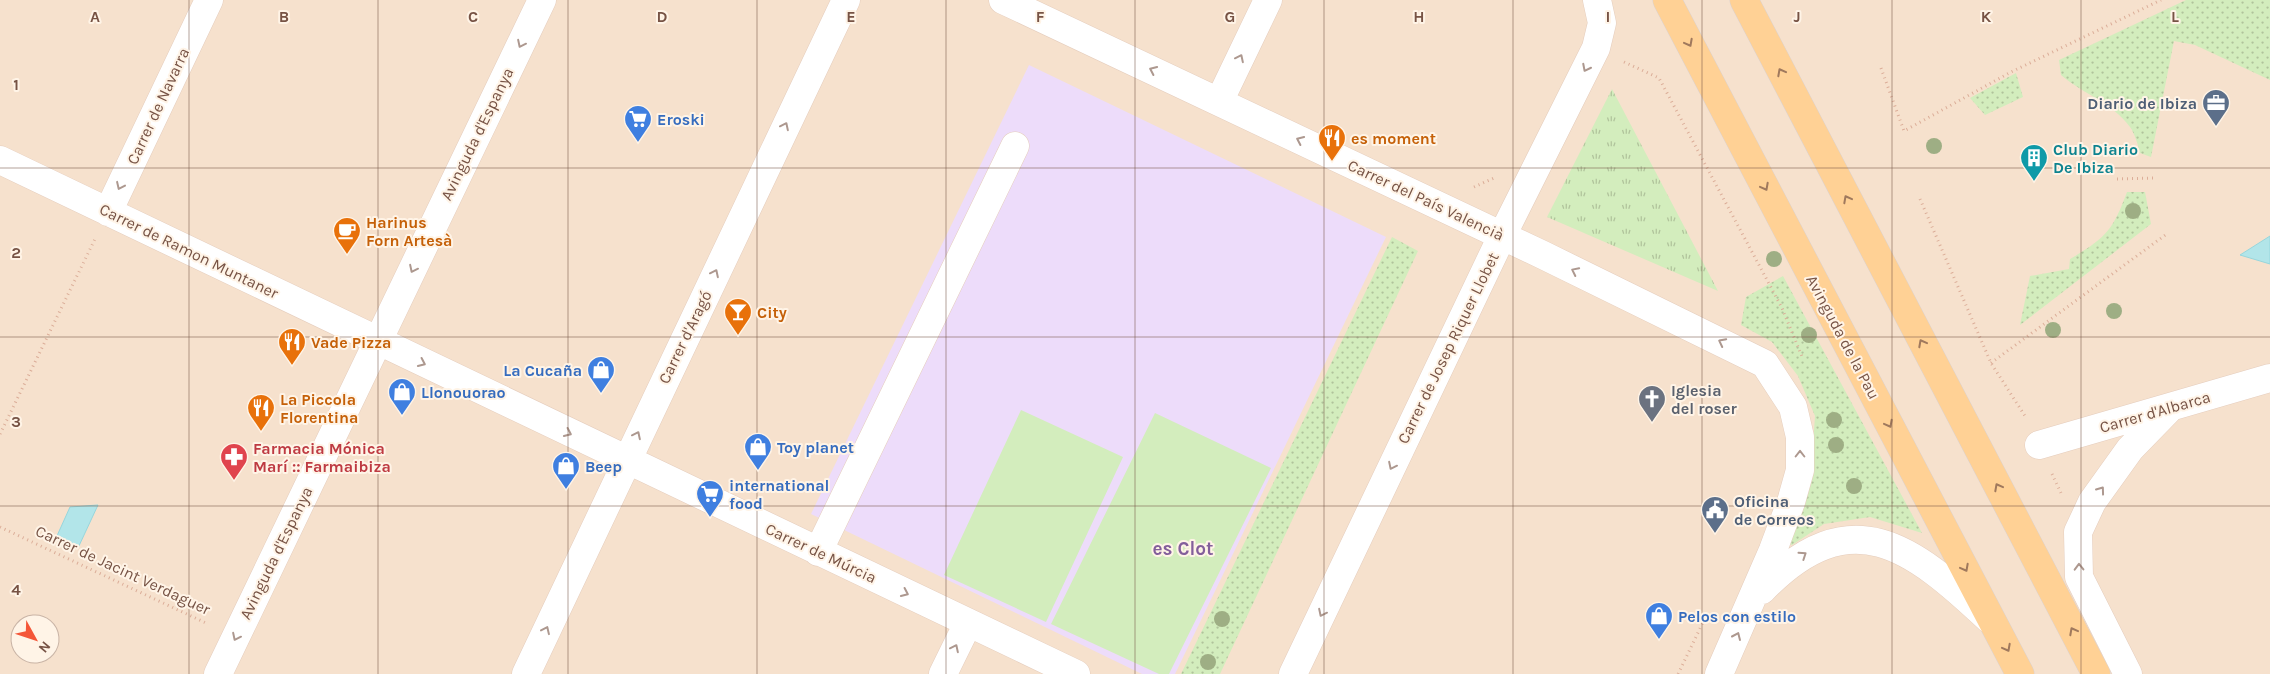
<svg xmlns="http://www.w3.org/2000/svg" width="2270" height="674" viewBox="0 0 2270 674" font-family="Karla,sans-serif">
	<defs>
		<pattern id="grass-tufts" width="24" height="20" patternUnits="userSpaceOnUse" patternTransform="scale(1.25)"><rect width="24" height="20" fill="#d3edbd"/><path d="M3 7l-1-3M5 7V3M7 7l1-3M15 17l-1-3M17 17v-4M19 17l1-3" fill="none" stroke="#b0c39b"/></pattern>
		<pattern id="park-dots" width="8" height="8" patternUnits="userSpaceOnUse" patternTransform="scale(1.25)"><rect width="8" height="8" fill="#d3edbd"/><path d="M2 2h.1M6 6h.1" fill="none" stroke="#b0c39b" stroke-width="1.8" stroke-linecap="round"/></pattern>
	</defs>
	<rect width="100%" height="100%" fill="#fef0df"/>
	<!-- residential -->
	<path fill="#f6e1cd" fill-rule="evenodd" d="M0,0h2270v674h-2270zM20,624h30v30h-30z"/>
	<!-- education -->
	<path fill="#eddcfa" d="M1029,65l357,172 -211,437h-33l-331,-160z"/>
	<!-- grass -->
	<path fill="url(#grass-tufts)" d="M1612,89l106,202 -171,-74z"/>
	<!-- park -->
	<path fill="url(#park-dots)" d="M2186,0h84v80l-75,-35 -21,-4 -23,116 -11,-4c-2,-8 -5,-19 -10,-26 -17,-24 -47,-33 -69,-52l-2,-15z
		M2016,73l7,24 -38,18 -15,-17z
		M2127,192h18l6,32 -131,101 10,-49 39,-7 1,-10c36,-21 43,-29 57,-67z
		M1392,237l26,14 -198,423h-39z
		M1783,276l139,257 -52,-16 -46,7 -32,21 -5,-2 25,-83 3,-44 -17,-40 -26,-34 -31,-17 5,-28z"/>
	<!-- pitch -->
	<path fill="#d3edbd" d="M1021,410l102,47 -77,165 -102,-47z
		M1155,413l116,55 -102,206h-10l-108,-50z"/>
	<!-- water -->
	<path fill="#b2e5e9" stroke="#97d6dc" d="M2270,236v28l-30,-9z
		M98,505l-20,43 -22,-10 14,-31z"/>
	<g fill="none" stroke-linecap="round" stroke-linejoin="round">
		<defs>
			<path id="minor" d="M1003,0l540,255 222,109 28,43 7,30v33l-9,32 -18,48 -54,124
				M1219,102l49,-102
				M0,160l1076,514
				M108,212l101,-212
				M2039,445l231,-67
				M818,552l197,-406
				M1762,590c89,-92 150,-43 227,29
				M218,674l324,-674
				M526,674l320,-674
				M943,674l25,-51
				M1293,674l209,-438 94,-188 6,-25 -5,-23
				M2128,674l-49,-97 -1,-45 14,-30 38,-53 39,-40"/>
			<path id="major" d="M1667,0l353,674
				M1744,0l352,674"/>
		</defs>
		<!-- minor casing -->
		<use href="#minor" stroke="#e5cdbd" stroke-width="29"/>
		<!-- major casing -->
		<use href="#major" stroke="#dcd2cf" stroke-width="29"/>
		<!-- path -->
		<path stroke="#dbad98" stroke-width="3" stroke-dasharray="1 4" stroke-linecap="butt" d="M1624,62l35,16 123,230 21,51
			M1881,68l23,63 107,-59 150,-72
			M2117,179l38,-1
			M1474,187l20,-9
			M1920,199l71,164 34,53
			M1991,363l177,-130
			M0,434l95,-195
			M2052,474l9,19
			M0,527l206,96
			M1678,674l28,-58"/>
		<!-- minor -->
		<use href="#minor" stroke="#fff" stroke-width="28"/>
		<!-- major -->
		<use href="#major" stroke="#ffd195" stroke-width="28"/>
	</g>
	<!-- trees -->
	<g fill="#9eae84">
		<circle cx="1934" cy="146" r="8"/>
		<circle cx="2133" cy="211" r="8"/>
		<circle cx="1774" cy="259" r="8"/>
		<circle cx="2114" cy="311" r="8"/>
		<circle cx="2053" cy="330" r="8"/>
		<circle cx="1809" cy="335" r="8"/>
		<circle cx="1834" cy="420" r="8"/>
		<circle cx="1836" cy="445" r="8"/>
		<circle cx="1854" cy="486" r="8"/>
		<circle cx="1222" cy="619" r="8"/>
		<circle cx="1208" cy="662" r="8"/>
	</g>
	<!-- one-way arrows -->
	<defs><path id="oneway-chevron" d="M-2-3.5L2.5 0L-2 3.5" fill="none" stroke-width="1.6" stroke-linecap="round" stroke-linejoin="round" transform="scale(1.25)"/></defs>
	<g stroke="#a0795d">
		<use href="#oneway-chevron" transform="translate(1689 43) rotate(62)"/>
		<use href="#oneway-chevron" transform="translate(1781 72) rotate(-118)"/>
		<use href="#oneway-chevron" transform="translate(1765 187) rotate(62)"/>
		<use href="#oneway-chevron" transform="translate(1847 199) rotate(-118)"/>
		<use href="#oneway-chevron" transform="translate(1922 343) rotate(-118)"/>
		<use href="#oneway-chevron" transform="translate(1889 424) rotate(62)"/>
		<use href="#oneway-chevron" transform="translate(1998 487) rotate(-118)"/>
		<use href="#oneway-chevron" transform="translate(1965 568) rotate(62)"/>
		<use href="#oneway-chevron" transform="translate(2073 631) rotate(-118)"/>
		<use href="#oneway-chevron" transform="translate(2007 648) rotate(62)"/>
	</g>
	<g stroke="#ad988f">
		<use href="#oneway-chevron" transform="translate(521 44) rotate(116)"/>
		<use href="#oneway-chevron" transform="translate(1240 58) rotate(-64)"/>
		<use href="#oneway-chevron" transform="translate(1586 68) rotate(117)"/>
		<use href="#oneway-chevron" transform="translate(1153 70) rotate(-155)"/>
		<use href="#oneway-chevron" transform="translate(785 126) rotate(-64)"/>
		<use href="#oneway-chevron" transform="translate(1300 140) rotate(-155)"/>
		<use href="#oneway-chevron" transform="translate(120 186) rotate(115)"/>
		<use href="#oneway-chevron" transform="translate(413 269) rotate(116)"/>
		<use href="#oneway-chevron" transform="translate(1575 271) rotate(-154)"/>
		<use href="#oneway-chevron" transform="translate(715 273) rotate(-64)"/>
		<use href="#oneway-chevron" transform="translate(1722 342) rotate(-153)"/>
		<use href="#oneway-chevron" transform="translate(422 363) rotate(25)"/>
		<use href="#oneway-chevron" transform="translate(568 433) rotate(25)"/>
		<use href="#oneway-chevron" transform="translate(637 435) rotate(-64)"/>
		<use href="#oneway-chevron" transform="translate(1800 454) rotate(-90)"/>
		<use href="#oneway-chevron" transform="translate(1392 466) rotate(116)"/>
		<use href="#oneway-chevron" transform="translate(2101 490) rotate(-54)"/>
		<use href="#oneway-chevron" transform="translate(1803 555) rotate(-34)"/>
		<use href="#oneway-chevron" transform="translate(2079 567) rotate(-91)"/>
		<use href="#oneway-chevron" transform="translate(905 593) rotate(25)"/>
		<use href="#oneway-chevron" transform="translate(1322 613) rotate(116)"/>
		<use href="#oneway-chevron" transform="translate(546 630) rotate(-65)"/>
		<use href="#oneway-chevron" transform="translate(1737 636) rotate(-66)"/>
		<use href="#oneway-chevron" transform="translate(236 637) rotate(116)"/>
		<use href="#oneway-chevron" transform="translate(955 648) rotate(-64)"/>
	</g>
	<!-- grid -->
	<path fill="none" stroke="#775345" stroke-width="1" stroke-opacity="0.55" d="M189,0v674M378,0v674M568,0v674M757,0v674M946,0v674M1135,0v674M1324,0v674M1513,0v674M1702,0v674M1892,0v674M2081,0v674M0,168h2270M0,337h2270M0,506h2270"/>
	<!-- icons -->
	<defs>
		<symbol id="office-pin" viewBox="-11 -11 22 30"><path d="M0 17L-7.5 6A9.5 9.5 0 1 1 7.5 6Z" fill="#5c6f8a" stroke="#fff4e7"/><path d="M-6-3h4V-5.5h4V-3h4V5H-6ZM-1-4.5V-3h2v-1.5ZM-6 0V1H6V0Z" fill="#fff"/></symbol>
		<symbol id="supermarket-pin" viewBox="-11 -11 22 30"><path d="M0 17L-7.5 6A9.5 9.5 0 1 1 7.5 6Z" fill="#3f7fe0" stroke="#fff4e7"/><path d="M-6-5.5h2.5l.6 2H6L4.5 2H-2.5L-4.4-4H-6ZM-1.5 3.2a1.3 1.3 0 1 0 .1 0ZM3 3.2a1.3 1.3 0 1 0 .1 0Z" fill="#fff"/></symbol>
		<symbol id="restaurant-pin" viewBox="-11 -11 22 30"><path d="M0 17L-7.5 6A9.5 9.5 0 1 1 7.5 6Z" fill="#e8710a" stroke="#fff4e7"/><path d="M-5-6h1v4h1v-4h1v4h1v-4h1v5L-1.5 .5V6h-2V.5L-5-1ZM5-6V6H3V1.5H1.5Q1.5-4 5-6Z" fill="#fff"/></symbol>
		<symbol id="building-pin" viewBox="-11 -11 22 30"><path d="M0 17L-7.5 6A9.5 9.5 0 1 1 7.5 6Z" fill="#0f9aa8" stroke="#fff4e7"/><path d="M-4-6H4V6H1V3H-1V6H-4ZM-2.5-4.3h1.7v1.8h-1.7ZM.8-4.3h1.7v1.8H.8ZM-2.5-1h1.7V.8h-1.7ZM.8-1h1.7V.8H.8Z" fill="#fff"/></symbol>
		<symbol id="cafe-pin" viewBox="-11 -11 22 30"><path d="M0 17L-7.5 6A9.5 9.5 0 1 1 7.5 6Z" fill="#e8710a" stroke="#fff4e7"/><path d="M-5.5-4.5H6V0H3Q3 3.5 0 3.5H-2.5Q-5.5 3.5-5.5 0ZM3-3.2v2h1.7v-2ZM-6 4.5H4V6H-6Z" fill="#fff"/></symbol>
		<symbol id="bar-pin" viewBox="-11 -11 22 30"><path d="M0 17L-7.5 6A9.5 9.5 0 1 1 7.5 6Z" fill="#e8710a" stroke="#fff4e7"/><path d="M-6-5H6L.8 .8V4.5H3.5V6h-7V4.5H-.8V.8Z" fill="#fff"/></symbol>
		<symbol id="shop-pin" viewBox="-11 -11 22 30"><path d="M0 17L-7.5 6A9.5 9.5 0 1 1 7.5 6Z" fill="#3f7fe0" stroke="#fff4e7"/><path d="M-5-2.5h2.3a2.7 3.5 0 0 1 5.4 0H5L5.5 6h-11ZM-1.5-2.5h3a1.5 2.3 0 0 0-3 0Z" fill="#fff"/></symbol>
		<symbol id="church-pin" viewBox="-11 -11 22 30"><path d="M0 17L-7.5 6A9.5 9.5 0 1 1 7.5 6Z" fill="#6b7280" stroke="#fff4e7"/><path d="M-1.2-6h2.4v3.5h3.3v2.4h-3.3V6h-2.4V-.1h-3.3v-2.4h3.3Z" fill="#fff"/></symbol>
		<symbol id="pharmacy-pin" viewBox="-11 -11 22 30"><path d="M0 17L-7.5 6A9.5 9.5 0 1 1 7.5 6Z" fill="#e0444e" stroke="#fff4e7"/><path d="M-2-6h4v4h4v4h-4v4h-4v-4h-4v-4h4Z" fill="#fff"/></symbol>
		<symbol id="civic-pin" viewBox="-11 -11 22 30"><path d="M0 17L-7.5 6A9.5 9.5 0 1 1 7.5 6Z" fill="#5c6f8a" stroke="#fff4e7"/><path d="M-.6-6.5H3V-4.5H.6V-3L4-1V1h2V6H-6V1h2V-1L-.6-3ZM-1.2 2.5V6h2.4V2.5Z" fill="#fff"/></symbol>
	</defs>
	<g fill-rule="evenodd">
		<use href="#office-pin" x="2200" y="87" width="32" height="43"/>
		<use href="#supermarket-pin" x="622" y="103" width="32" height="43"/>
		<use href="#restaurant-pin" x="1316" y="122" width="32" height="43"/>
		<use href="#building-pin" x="2018" y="142" width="32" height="43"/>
		<use href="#cafe-pin" x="331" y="215" width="32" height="43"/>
		<use href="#bar-pin" x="722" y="296" width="32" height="43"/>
		<use href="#restaurant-pin" x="276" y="326" width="32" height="43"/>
		<use href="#shop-pin" x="585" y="354" width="32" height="43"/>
		<use href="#shop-pin" x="386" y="376" width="32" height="43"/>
		<use href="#church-pin" x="1636" y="383" width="32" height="43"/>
		<use href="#restaurant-pin" x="245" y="392" width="32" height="43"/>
		<use href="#shop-pin" x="742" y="431" width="32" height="43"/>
		<use href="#pharmacy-pin" x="218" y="441" width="32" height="43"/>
		<use href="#shop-pin" x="550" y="450" width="32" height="43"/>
		<use href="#supermarket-pin" x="694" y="478" width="32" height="43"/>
		<use href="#civic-pin" x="1699" y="494" width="32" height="43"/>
		<use href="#shop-pin" x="1643" y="600" width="32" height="43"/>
	</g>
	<g text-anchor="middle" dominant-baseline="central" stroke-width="4" stroke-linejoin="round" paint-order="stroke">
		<!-- service labels -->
		<g font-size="16" font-weight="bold" fill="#4e5e75" stroke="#fff4e7" text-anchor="end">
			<text x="2197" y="103">Diario de Ibiza</text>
			<text x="1734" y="501" text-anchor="start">Oficina<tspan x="1734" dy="18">de Correos</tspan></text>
		</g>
		<!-- street labels -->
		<g font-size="16" fill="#775345" stroke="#fff4e7">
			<text transform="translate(158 106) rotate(-65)">Carrer de Navarra</text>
			<text transform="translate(477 134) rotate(-64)">Avinguda d'Espanya</text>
			<text transform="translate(1426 200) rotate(25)">Carrer del País Valencià</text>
			<text transform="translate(189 251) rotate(26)">Carrer de Ramon Muntaner</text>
			<text transform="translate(685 337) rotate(-64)">Carrer d'Aragó</text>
			<text transform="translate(1843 337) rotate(62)">Avinguda de la Pau</text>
			<text transform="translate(1448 348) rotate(-64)">Carrer de Josep Riquer Llobet</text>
			<text transform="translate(2155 412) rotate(-16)">Carrer d'Albarca</text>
			<text transform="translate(276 553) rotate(-64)">Avinguda d'Espanya</text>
			<text transform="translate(821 553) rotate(25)">Carrer de Múrcia</text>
			<text transform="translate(123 570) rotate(25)">Carrer de Jacint Verdaguer</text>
		</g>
		<!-- shop labels -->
		<g font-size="16" font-weight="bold" fill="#366cbe" stroke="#fff4e7" text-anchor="start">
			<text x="657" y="119">Eroski</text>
			<text x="582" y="370" text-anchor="end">La Cucaña</text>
			<text x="421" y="392">Llonouorao</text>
			<text x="777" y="447">Toy planet</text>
			<text x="585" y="466">Beep</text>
			<text x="729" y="485">international<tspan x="729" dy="18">food</tspan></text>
			<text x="1678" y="616">Pelos con estilo</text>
		</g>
		<!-- food labels -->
		<g font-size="16" font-weight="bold" fill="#c56008" stroke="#fff4e7" text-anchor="start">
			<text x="1351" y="138">es moment</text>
			<text x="366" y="222">Harinus<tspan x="366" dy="18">Forn Artesà</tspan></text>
			<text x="757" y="312">City</text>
			<text x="311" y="342">Vade Pizza</text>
			<text x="280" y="399">La Piccola<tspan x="280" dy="18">Florentina</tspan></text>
		</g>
		<!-- culture labels -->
		<g font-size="16" font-weight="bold" fill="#0d838f" stroke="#fff4e7" text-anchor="start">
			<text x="2053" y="149">Club Diario<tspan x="2053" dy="18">De Ibiza</tspan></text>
		</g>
		<!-- worship labels -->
		<g font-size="16" font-weight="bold" fill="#5b616d" stroke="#fff4e7" text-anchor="start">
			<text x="1671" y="390">Iglesia<tspan x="1671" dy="18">del roser</tspan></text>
		</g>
		<!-- health labels -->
		<g font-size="16" font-weight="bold" fill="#be3a42" stroke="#fff4e7" text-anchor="start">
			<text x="253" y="448">Farmacia Mónica<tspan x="253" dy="18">Marí :: Farmaibiza</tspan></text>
		</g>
		<!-- quarter labels -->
		<g font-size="19" font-weight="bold" fill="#835f9b" stroke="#fff4e7">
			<text x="1183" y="549">es Clot</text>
		</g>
	</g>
	<g font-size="16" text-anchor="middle" font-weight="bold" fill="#775345" stroke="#fff4e7" stroke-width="4" stroke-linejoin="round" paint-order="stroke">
		<text x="95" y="22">A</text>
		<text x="284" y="22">B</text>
		<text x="473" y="22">C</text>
		<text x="662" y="22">D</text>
		<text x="851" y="22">E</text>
		<text x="1040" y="22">F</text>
		<text x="1230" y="22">G</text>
		<text x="1419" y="22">H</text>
		<text x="1608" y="22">I</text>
		<text x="1797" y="22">J</text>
		<text x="1986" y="22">K</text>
		<text x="2175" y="22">L</text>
		<text x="16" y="90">1</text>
		<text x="16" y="258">2</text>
		<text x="16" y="427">3</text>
		<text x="16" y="595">4</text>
	</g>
	<!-- north arrow -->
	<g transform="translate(35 639) rotate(130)"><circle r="24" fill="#fff4e7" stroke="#c9b4a6"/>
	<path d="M0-4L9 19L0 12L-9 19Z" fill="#f45638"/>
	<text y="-8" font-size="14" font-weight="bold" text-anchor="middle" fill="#775345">N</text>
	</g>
</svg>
